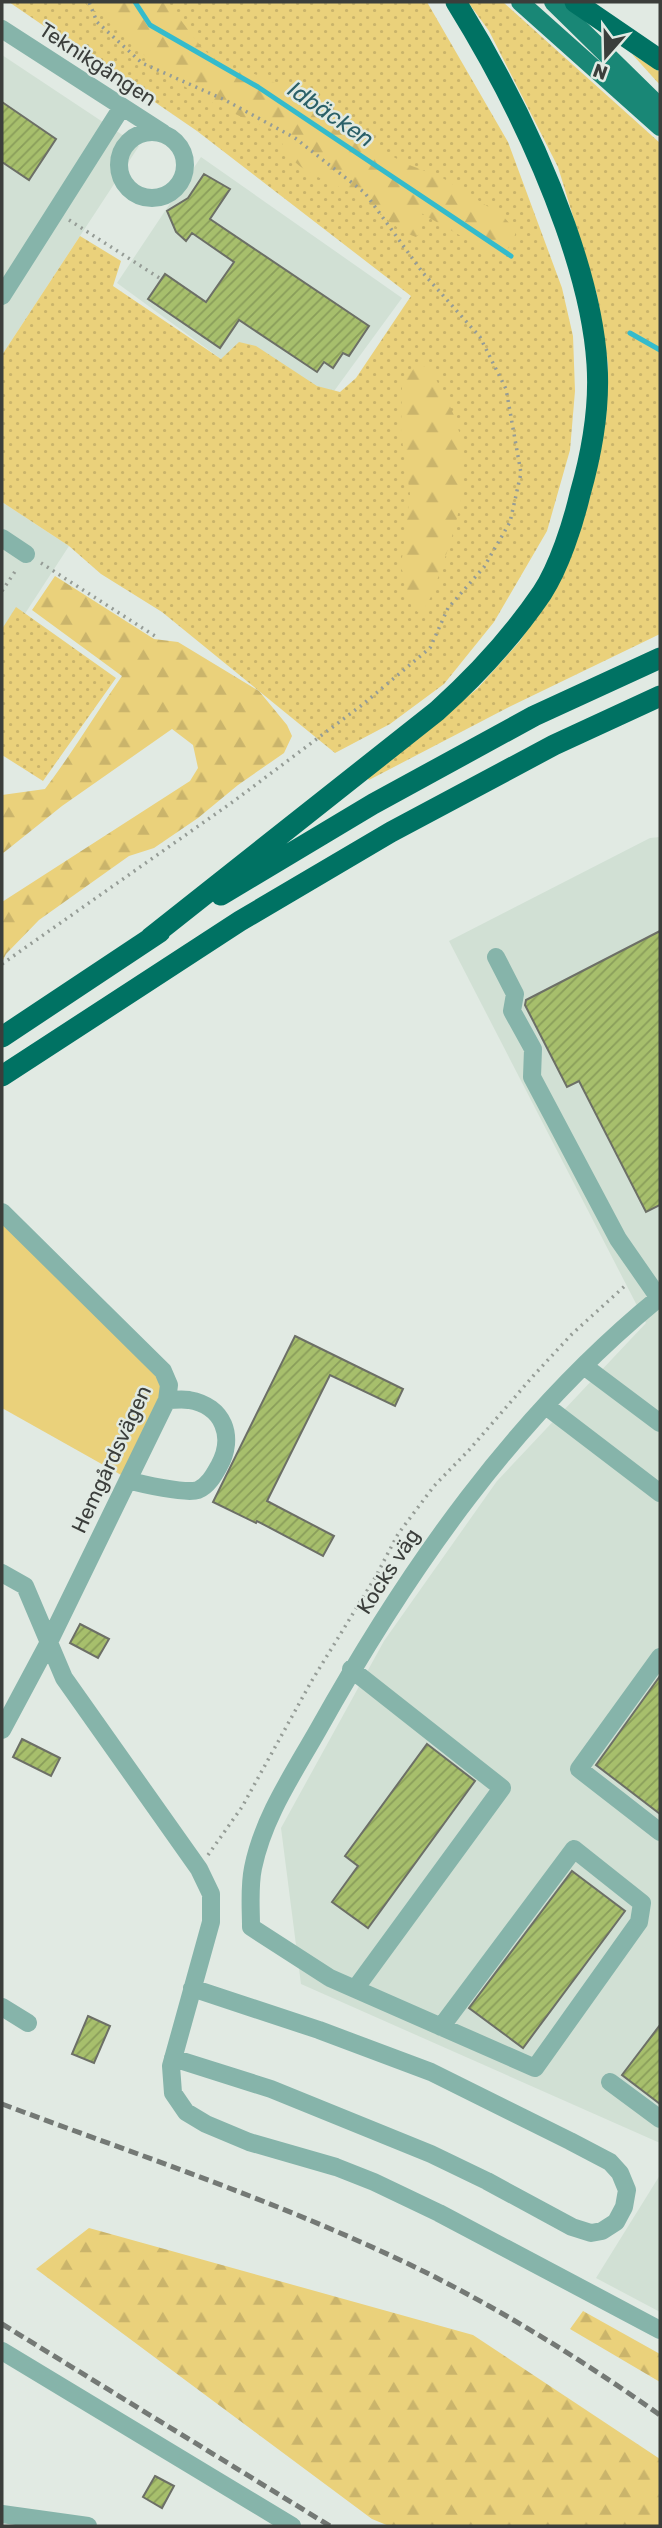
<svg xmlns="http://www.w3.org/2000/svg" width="662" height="2528" viewBox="0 0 662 2528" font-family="Rubik,sans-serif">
	<defs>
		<pattern id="grass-dots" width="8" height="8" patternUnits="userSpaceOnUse" patternTransform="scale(1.75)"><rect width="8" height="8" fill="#ead17b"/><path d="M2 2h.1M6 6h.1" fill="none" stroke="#cab46b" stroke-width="1.8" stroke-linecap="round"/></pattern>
		<pattern id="forest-firs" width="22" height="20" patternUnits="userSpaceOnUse" patternTransform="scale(1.75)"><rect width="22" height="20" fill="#ead17b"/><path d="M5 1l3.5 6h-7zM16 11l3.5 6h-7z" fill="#cab46b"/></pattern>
		<pattern id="building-hatch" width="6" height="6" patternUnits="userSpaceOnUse" patternTransform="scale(1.75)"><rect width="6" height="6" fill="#a7bf6c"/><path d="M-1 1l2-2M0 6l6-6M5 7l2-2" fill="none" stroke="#899d5a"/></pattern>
	</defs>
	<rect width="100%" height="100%" fill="#e1eae3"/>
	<!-- built -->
	<path fill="#d1e0d4" d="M2,55l137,91 -137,209z
		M201,157l201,141 -92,126 -193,-141z
		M2,502l67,44 -67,103z
		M660,837v1306l-359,-159 -20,-156 103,-187 113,-160 149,-158 -197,-382 201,-103z
		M660,2175v137l-64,-34z"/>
	<!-- grass -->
	<path fill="url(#grass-dots)" d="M9,2h418l81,140 54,146 11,48 2,55 -5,59 -23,81 -53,91 -50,62 -54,40 -55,29 -173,-141 -61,-38 -32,-28 -67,-44v-147l78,-119 41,25 -8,25 108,73 18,-17 17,4 61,40 23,6 16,-14 55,-82 -214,-165z
		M468,2h35l157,141v491l-151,73 -140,73 -3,-4 70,-53 42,-35 42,-47 30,-47 45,-119 11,-57 2,-54 -11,-69 -39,-128 -69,-136z
		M632,54l28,18v13z
		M16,607l100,71 -73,103 -41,-26v-126z"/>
	<!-- forest -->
	<path fill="url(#forest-firs)" d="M84,2h83l35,46 25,22 23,2 25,11 19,3 17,9 13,11 25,10 17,25 38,22 37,14 62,39 13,15c-4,16 -7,21 -24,23l-71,-41 1,18 -6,6c-25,-9 -36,-27 -57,-40 -30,-18 -74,-25 -80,-65 -51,-19 -100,-43 -139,-81 -9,-9 -16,-19 -25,-28 -10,-8 -22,-11 -31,-21z
		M416,365l14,2c8,18 20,36 26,54 20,62 -4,116 -24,174l-7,12 -7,5 -6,-4 -11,-42 9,-72 -9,-61 1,-49z
		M55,576l99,63 24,3 81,49 28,34 5,11 -8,17 -46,32 -40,33 -44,30 -25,8 -90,64 -33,34 -4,8v-60l188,-121 8,-13 -5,-23 -21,-16 -110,77 -60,48v-59l43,-6c28,-37 51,-76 77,-113l-90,-66z
		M89,2228l384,107 187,124v67h-271l-17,-7 -336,-250z
		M583,2311l77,43v28l-90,-53z"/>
	<!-- green -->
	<path fill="#ead17b" d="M2,1218l156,155 6,18 -41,85 -121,-68z"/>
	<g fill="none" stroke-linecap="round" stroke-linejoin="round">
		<!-- stream -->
		<path stroke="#34bbcc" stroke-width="5" d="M135,2l15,23 108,62 253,169
			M630,333l30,17"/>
	</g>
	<!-- building -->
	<path fill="url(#building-hatch)" stroke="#6c6f66" stroke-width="2" d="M2,102l54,37 -27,41 -27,-18z
		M204,174l26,15 -20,30 159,107 -20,30 -6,-3 -10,15 -9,-6 -7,10 -78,-52 -19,28 -72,-49 17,-25 41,28 28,-40 -42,-29 -6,8 -10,-9 -9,-21 21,-13z
		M660,931v274l-14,7 -67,-131 -12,6 -42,-82 1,-5z
		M295,1336l108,53 -8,17 -65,-31 -63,126 67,35 -11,20 -66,-35 -1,2 -43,-21z
		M80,1624l29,15 -11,19 -28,-15z
		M660,1676v138l-64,-49z
		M22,1739l38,19 -9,18 -38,-19z
		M427,1744l48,37 -107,147 -36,-26 26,-36 -13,-10z
		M572,1871l53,40 -102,137 -54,-40z
		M88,2016l22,10 -16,37 -22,-9z
		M660,2025v79l-38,-29z
		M155,2476l19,10 -12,22 -19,-11z"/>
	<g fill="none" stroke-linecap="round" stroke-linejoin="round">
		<!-- path -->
		<path stroke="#959c96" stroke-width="3.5" stroke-dasharray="2 5" stroke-linecap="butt" d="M69,220l92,59
			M41,563l114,73
			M2,591l14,-21
			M2,964l232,-163 128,-96 68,-57 18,-40 36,-41 26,-45 11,-49 -15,-84 -26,-52 -57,-64 -58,-80 -70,-55 -70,-38 -83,-37 -45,-41 -8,-20
			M208,1855l34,-48 69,-125 65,-106 22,-42 36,-48 36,-37 64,-74 38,-41 55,-50"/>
		<!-- minor -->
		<path stroke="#86b4aa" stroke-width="18" d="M2,29l161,104
			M119 165a33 33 0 1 1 66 0a33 33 0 1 1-66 0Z
			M2,296l120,-189
			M2,538l24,16
			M496,957l19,37 -3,17 21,38 -1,28 86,162 41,59
			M2,1212l161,159 6,14 -2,15 -119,244 -46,86
			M584,1366l76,57
			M546,1406l114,87
			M128,1480c13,4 58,14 70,10 10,-4 16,-15 21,-24 16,-29 5,-60 -30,-66 -7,-1 -15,0 -22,0
			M2,1573l23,13 39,92 135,191 12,25v28l-40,144 2,27 13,19 20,12 43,18 87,25 38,15 65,31 221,117
			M660,1657l-81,112 81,63
			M351,1669l151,119 -147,201
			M2,2007l26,16
			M441,2027l133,-178 68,54 -3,19 -104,146 -205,-90 -79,-51c0,-19 -2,-40 2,-59 10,-50 40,-94 65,-138 90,-161 197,-315 342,-433
			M173,2058l98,31 160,65 56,27 85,46 19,6 11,-2 14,-9 8,-15 3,-17 -7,-17 -10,-11 -40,-21 -139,-69 -112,-42 -127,-42
			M610,2082l50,37
			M2,2351l290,175
			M2,2514l86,12"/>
		<!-- major -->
		<path stroke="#198776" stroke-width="18" d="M520,2l140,125
			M553,2l107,105"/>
		<!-- highway -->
		<path stroke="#007263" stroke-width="21" d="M575,2l85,58
			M221,895l152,-91 161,-88 126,-58
			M150,938l287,-227c39,-35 75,-74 105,-118 17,-26 31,-69 38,-99 12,-42 20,-86 17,-130 -3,-48 -16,-94 -32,-139 -28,-79 -65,-152 -109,-223
			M2,1037l158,-105
			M2,1076l238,-155 151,-89 163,-87 106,-49"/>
		<!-- rail -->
		<path stroke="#747975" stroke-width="5" stroke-dasharray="10 5" stroke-linecap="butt" d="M2,2104c141,53 287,101 423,168 82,41 160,90 235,143
			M2,2324l328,202"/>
	</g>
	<g text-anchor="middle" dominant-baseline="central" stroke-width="5" stroke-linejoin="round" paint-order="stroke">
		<!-- street labels -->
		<g font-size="21" fill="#3b3e3b" stroke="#e1eae3">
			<text transform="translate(98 64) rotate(33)">Teknikgången</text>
			<text transform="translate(111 1459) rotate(-65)">Hemgårdsvägen</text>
			<text transform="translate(388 1571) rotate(-57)">Kocks väg</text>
		</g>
		<!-- water labels -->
		<g font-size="23" font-style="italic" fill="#2b6068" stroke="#e1eae3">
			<text transform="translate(331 114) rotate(34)">Idbäcken</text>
		</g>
	</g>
	<!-- border -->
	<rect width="662" height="2528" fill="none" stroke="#3b3e3b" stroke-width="7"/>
	<!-- north arrow -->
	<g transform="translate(606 56) rotate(200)" stroke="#e1eae3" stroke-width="5" paint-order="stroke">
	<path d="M0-5L12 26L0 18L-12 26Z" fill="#3b3e3b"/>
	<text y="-10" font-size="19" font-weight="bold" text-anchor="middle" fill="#3b3e3b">N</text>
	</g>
</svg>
